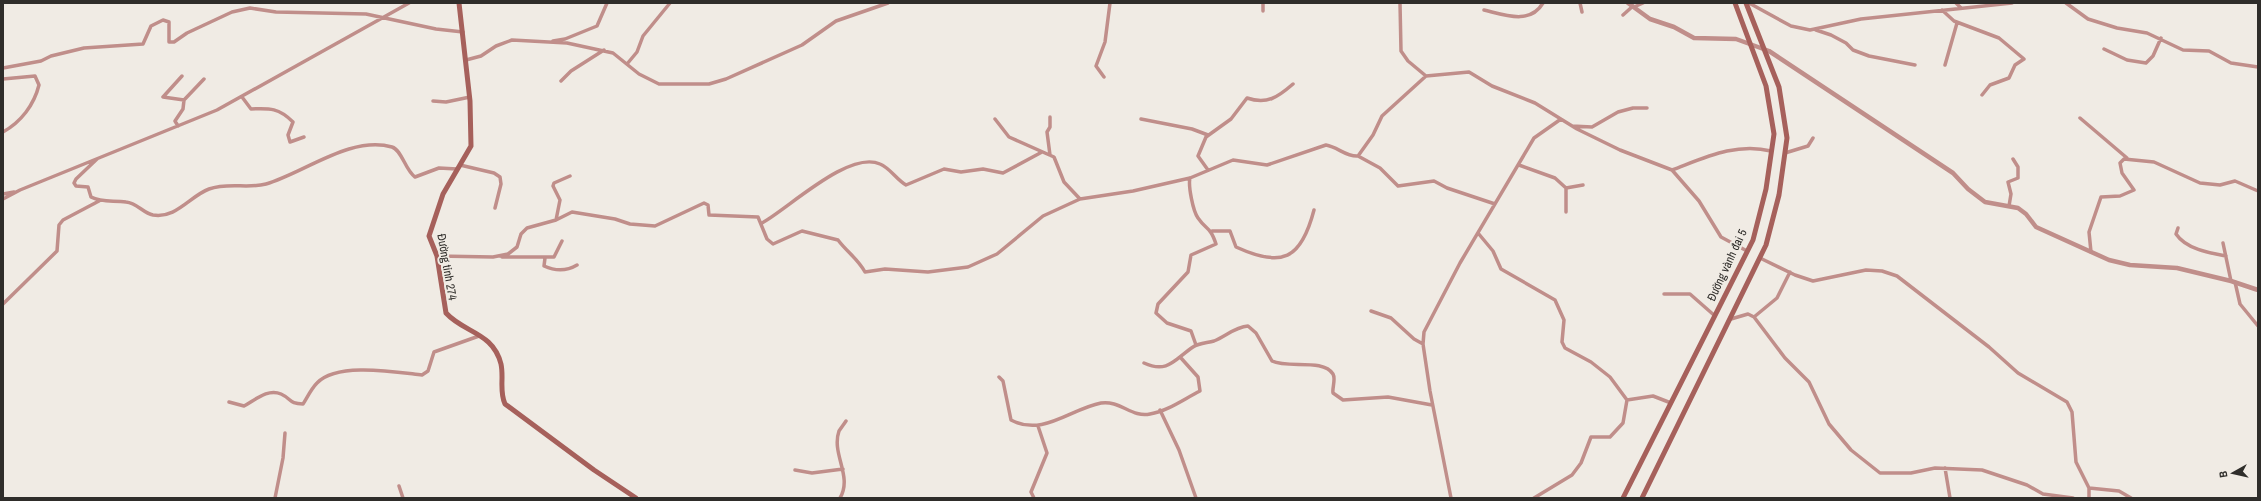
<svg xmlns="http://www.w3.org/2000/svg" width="2261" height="501" viewBox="0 0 2261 501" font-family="'Archivo Narrow',sans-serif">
	<rect width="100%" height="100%" fill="#f0ebe4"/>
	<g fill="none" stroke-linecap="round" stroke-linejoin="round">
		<!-- minor -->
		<path stroke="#c08e8a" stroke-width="3.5" d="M1263,3v8
			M1400,3l1,48 7,10 18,15
			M1580,3l2,9
			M1749,3l42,23 19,4 51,-11 151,-16
			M1956,3l5,5
			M2066,3l22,16 29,9 30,5 36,17 26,1 22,12 27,4
			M1634,7l9,-4
			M1484,10c21,5 46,15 59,-7
			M1942,10l12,11 45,17 25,21 -9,6 -6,13 -19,7 -8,10
			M1623,15l10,-9
			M1816,30l15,5 15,8 7,7 16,6 46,9
			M553,41l12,-2 32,-13 10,-23
			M2104,49l23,11 19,3 7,-7 8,-18
			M466,60l15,-4 15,-10 16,-6 55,3 46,10 26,21 20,10h50l17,-5 76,-34 34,-24 52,-18
			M627,64l10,-12 6,-16 27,-33
			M1945,65l12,-42
			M3,68l38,-7 10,-5 33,-8 59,-4 8,-18 12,-6 6,2v20h5l13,-9 45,-21 18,-4 26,4 90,2 70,15 27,3
			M182,76l-19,21 21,3
			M1104,77l-8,-11 9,-24 5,-39
			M3,79l32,-3 4,9c-5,20 -18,37 -36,47
			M561,81l10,-10 33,-21
			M242,97l9,12c19,-1 28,-1 42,13l-5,13 2,7 14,-5
			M433,101l13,1 24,-5
			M1050,117v10l-3,5 3,23
			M2080,118l47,40
			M995,119l14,18 45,20 10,25 16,17
			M1141,119l51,10 16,6
			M178,126l-3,-5 8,-12 1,-9 20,-21
			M1572,126l20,1 26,-15 15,-4h14
			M1785,153l23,-7 5,-8
			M1358,156l22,12 18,18 36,-5 13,7 48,16
			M97,159l-21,20 -2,4 2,3 12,1 3,10c11,6 23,3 35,5 11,1 17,11 27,13 23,4 37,-19 56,-26 19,-7 39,0 57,-5 38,-11 85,-49 126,-37 10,3 13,23 23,30l24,-9 18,1
			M460,165l34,8 6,4 1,7 -6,24
			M1519,165l36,13 11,10
			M1208,170l-10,-14 8,-19 25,-18 16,-21c20,7 31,-1 46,-14
			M1672,170c32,-12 64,-28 99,-19
			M1190,178c-2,8 3,33 8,40 9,13 12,8 18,26l-25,11 -3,17 -30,32 -2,9 11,10 24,8 5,14
			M3,194l11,-2
			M3,199l17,-9 197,-80 192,-107
			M2009,206l2,-12 -3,-12 10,-4v-11l-5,-8
			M1566,212v-24l17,-3
			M556,220l4,-20 -7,-14 1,-3 16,-7
			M762,223c27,-15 87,-73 118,-59 10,4 16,15 26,21l38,-16 17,3 22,-3 20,4 39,-21
			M2178,228l-2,6c10,15 33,19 50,22
			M1212,231h18l6,16c46,21 65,13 78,-37
			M1478,233l15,18 8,18 54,31 9,20 -2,22 3,6 26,14 19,15 17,23
			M2223,243l8,38
			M2091,252l-2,-20 12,-35 19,-1 14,-6 -12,-17 -2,-10 4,-4 30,3 46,21 20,2 15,-4 23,10
			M437,256l56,1 15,-3 9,-7 4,-13 6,-6 29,-8 16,-8 43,7 15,5 25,2 49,-23 4,2 1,10 49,2 9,22 6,5 29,-13 36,9c9,12 20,19 27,32l20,-3 43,3 40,-5 29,-13 46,-38 37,-17 53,-8 57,-13 43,-18 34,5 59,-20c12,2 20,12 32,11l15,-21 9,-19 44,-40 43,-4 23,14 43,17 42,26 43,21 52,20 27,31 22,36 26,14
			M502,257h52l8,-16
			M545,258l-1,8c11,5 23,5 33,-1
			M1760,258l35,17 18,6 53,-11 16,1 15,5 92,71 29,26 49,29 5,10 4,50 13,26v10
			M2235,282l5,22 18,22
			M1664,294h26l25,22
			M3,304l54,-53 2,-26 4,-5 36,-19
			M1371,311l20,7 23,21 9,5
			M1754,317l23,-19 13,-26
			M1731,319l17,-5 6,3 31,41 24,24 20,42 22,26 29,23h31l24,-5 47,2 45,15 16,9 30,4
			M1144,363c24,11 31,-4 49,-16 6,-4 14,-4 21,-6 12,-5 21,-14 34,-15l8,7 16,28c16,8 51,-3 61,13 3,5 -1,14 0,19l10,7 45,-3 44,8
			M999,377l4,4 8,39c32,17 59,-11 90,-17 19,-3 31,15 49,11 18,-3 34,-15 50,-23l-2,-14 -17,-19
			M229,402l15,4c11,-6 24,-18 37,-12 11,5 8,10 22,10 4,-6 8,-15 14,-21 20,-21 78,-11 105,-8l6,-4 6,-19 45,-16
			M1160,410l19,40 17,48
			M1945,468l5,30
			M795,470l17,3 31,-4
			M399,486l4,12
			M2089,488l30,3 12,7
			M275,498l8,-40 2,-25
			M840,498c13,-22 -9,-44 -1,-67 2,-3 5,-7 7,-10
			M1034,498l-3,-6 16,-39 -9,-27
			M1451,498l-21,-107 -7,-47 1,-12 36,-69 74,-125 27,-19
			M1534,498l38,-23 9,-12 10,-26h19l13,-14 4,-23 26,-4 18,7"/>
		<!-- tertiary -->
		<path stroke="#c08e8a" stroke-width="4.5" d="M1628,3l22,16 24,8 20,11 42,1 33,12 184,122 15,16 17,13 33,6 8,6 10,13 73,33 21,5 47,3 54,13 27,9"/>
		<!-- secondary -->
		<path stroke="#a6605b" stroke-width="5" d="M459,3l11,98 1,45 -28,48 -14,42 8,20 9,57c18,20 47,19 55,51 3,14 -2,27 4,40l89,66 42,28
			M1623,498l130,-258 13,-51 8,-55 -8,-48 -31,-83
			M1642,498l124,-253 13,-50 8,-57 -8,-51 -33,-84"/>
	</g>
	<g text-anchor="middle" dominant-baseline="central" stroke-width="4" stroke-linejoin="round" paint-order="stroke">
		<!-- street labels -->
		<g font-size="12" fill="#2f2d2a" stroke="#f0ebe4">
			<text transform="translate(1727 265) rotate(-65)">Đường vành đai 5</text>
			<text transform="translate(447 267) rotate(80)">Đường tỉnh 274</text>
		</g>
	</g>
	<!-- border -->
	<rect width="2261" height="501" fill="none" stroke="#2f2d2a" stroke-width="8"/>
	<!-- north arrow -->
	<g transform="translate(2233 473) rotate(262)" stroke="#f0ebe4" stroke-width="3" paint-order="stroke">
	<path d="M0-3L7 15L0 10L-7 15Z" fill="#2f2d2a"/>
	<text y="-6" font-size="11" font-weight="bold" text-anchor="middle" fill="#2f2d2a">B</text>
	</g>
</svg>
